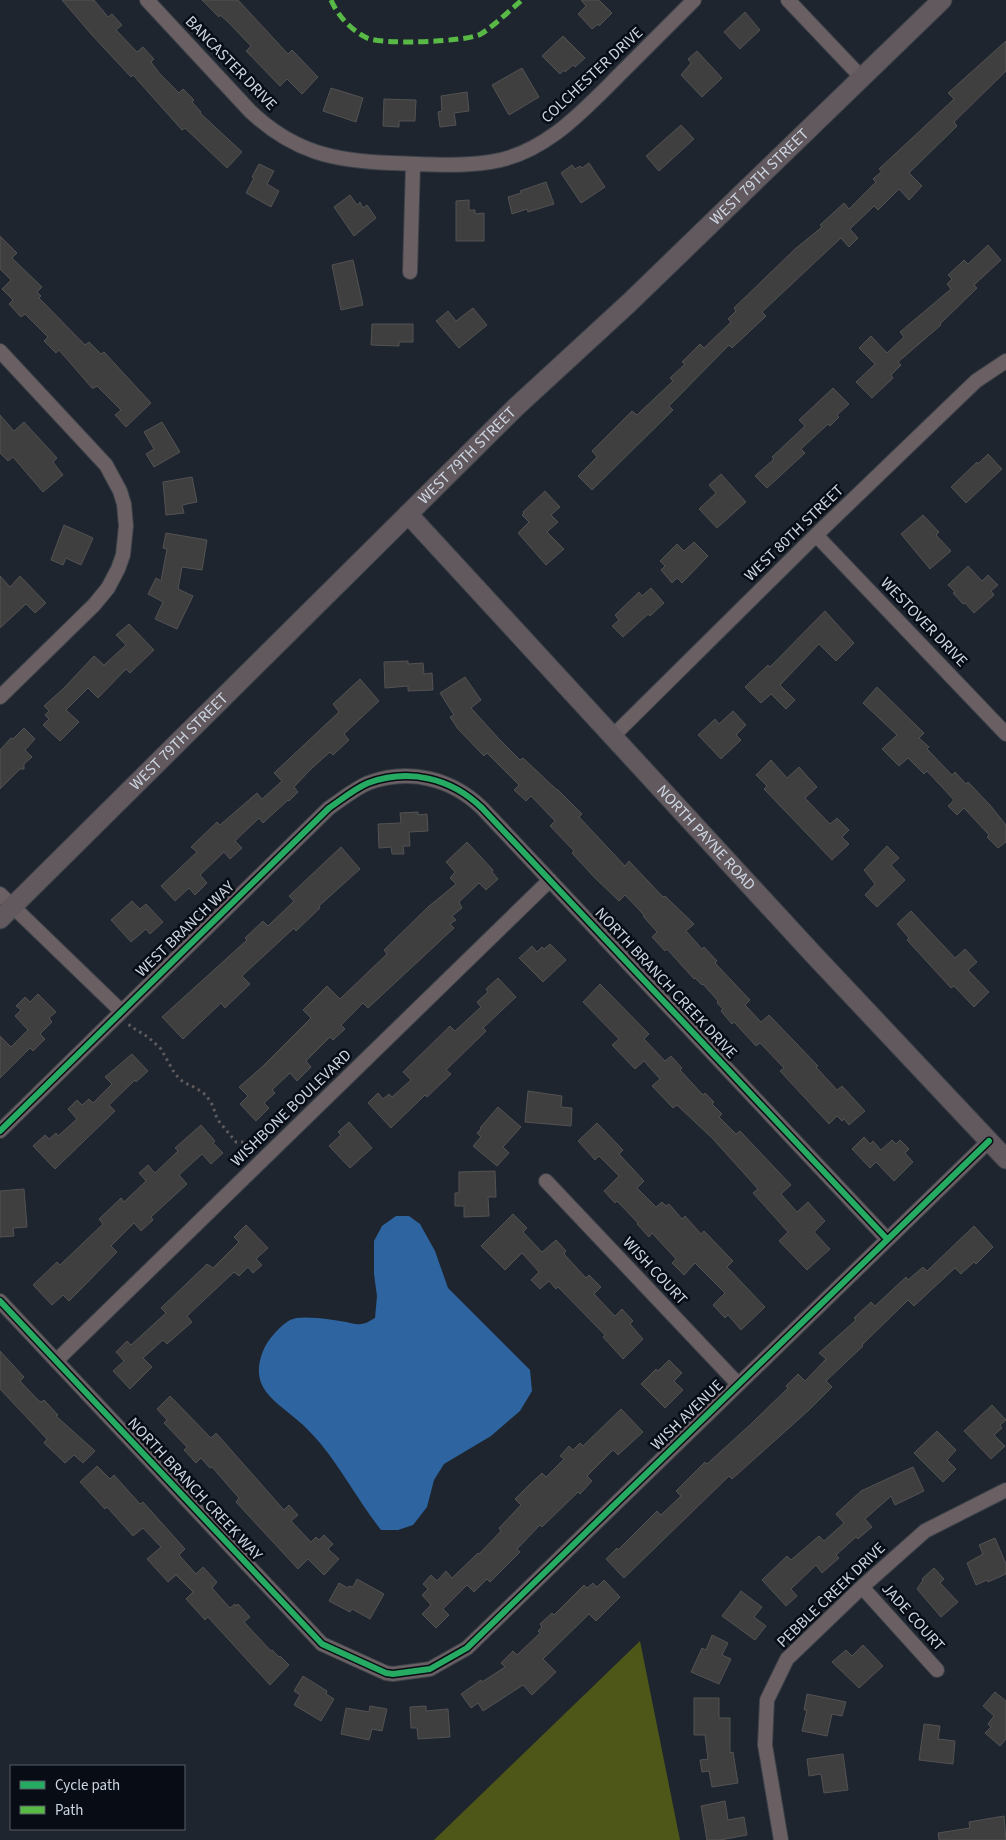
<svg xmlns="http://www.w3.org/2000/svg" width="1006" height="1840" viewBox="0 0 1006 1840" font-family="'Source Sans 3',sans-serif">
	<rect width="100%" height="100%" fill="#1e252e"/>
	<!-- forest -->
	<path fill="#4e5718" d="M640,1641l40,199h-246z"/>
	<!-- water -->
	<path fill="#2e65a0" d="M396,1216h13l11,8 15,27 13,37 82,82 2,21 -12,20 -29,25 -47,28 -10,16 -7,27 -14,18 -15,5h-17c-22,-28 -38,-59 -61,-87 -7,-8 -15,-17 -24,-24 -23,-20 -47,-32 -33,-68 5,-12 16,-24 27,-31 11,-6 44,0 56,2 5,1 11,3 15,2 5,0 10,-4 14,-6l2,-22 -3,-22v-33l8,-15z"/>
	<!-- building -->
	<path fill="#403f40" stroke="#535253" d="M62,0h32l14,17 4,-3 10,11 -6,5 21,22 6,-5 11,12 -3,3 9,12 19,19 4,-4 11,11 -2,2 9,10 -1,1 42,39 -15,16 -42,-40 -3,2 -49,-55 -2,2 -40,-43z
		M202,0h36l50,54 4,-4 26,27 -16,17 -15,-15 -7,7 -34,-35 5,-5 -24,-25 -7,-6 -1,2z
		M581,0h18l13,13 -13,13 -1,-2 -6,5 -14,-15 8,-8z
		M745,12l15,18 -20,19 -16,-17z
		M563,36l22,22 -10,9 -2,-2 -8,7 -1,-2 -4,4 -18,-18z
		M1006,41v30l-52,51 3,4 -48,47 13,13 -13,14 -10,-11 -21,21 -4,-4 -24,23 8,9 -9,9 -8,-9 -30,28 -49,46 4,4 -34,32 -3,-3 -60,61 4,4 -81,80 -14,-14 19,-19 -5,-6 40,-40 5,4 36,-34 -3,-3 15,-14 -3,-2 18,-18 4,4 27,-26 -3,-3 8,-8 -2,-3 61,-59 27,-22 -2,-2 24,-22 5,6 27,-27 -3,-3 9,-8 -3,-2 75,-70 -6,-6z
		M697,51l25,27 -20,19 -21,-22 10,-12 -3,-4z
		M522,68l17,29 -30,18 -17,-30z
		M331,88l32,10 -7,24 -33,-11z
		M467,92l2,19 -15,2 2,12 -16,2 -2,-15 4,-1 -1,-15z
		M384,99l32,1 -1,21h-16v6l-16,-1z
		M681,125l13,14 -35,32 -13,-15z
		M589,163l16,24 -24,16 -20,-30 11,-8 3,4 5,-3 2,2z
		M259,164l15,7 -7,13 12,7 -8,16 -25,-14 8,-15 -2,-1z
		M546,182l8,22 -26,8 -1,-3 -15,5 -4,-17 13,-4 -1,-2z
		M350,195l7,10 3,-3 3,6 4,-3 9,13 -22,18 -20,-29z
		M469,200v10h6v4l9,-1v28h-28v-40z
		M0,236l17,17 -5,5 30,29 -5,5 4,4 -2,2 46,47 4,-3 12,12 3,-2 47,51 -25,24 -11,-12 6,-5 -24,-24 -3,2h-2l-33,-38 -3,3 -12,-12 4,-4 -23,-23 -4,3 -12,-13 4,-4 -11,-11 9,-9 -11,-11z
		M988,245l13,15 -27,25 3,3 -37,36 1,1 -43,37 3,3 -10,10 2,3 -21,20 -16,-16 19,-18 -16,-16 12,-12 16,17 17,-16 -4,-5 51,-43 -4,-5 5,-5 -4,-4 16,-15 4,4z
		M353,260l10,45 -22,5 -9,-45z
		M473,308l14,17 -28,23 -23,-27 12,-10 8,10z
		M372,324h41v18h-14v4l-28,-1z
		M833,388l16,16 -12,11 2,2 -9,9 -2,-2 -27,25 4,4 -38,35 -12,-12 19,-17 -2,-2 33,-31 -6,-6z
		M0,415l14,16 10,-9 33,36 -4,4 10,13 -20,17 -30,-35 -5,4 -8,-8z
		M162,422l18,30 -26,15 -8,-13 8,-5 -10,-17z
		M988,454l14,15 -36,34 -15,-16 26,-25 1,2z
		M721,474l25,28 -29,26 -18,-19 17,-16 -7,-8z
		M192,477l5,25 -15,3 2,8 -18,2 -3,-33z
		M545,491l15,16 -9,8 7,7 -11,10 17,17 -18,16 -28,-32 11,-11 -7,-7 2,-2 -1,-1z
		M923,515l16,17 -3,3 15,16 -21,18 -29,-35z
		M64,525l29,13 -12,27 -15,-7 -3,7 -12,-5z
		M166,533l41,7 -5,30 -20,-3 -4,22 15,7 -16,33 -22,-10 8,-17 -15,-8 8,-16 5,3 6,-32 -4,-1z
		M694,542l14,14 -26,27 -5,-5 -5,5 -11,-13 4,-4 -5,-5 17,-17 7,7z
		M968,566l14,15 6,-6 10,10 -7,6 3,4 -20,18 -9,-10 -2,1 -10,-11 2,-1 -7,-7z
		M0,576l10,11 10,-11 26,27 -11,10 -9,-9 -26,24z
		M651,588l13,15 -14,13 -2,-2 -25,23 -11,-11 7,-6 -4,-5 24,-23 3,4z
		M825,611l29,32 -18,18 -17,-17 -39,41 15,15 -9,9 -15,-15 -10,9 -16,-16 23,-22 2,2z
		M129,624l25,26 -24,23 -4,-4 -28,29 -10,-10 -22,22 13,12 -19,19 -17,-16 6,-6 -4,-4 4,-4 -5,-5 20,-18 30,-32 10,9 22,-20 -10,-10z
		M408,661v3l15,-1 1,11 8,-1 1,17 -25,1v-5l-23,2 -1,-26z
		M465,677l16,23 -10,8 29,32 20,20 3,-2 34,32v-1l25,25 -3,3 46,49 4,-5 34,36 2,-1 29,28 -8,7 16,18 2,-2 13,14 -2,2 35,37 -5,5 16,17 8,-7 49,51 -2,1 21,23 5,-4 23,25 -16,14 -5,-6 -2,2 -5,-5 -8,8 -49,-53 4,-3 -24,-25 -4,3 -22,-24 -2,2 -11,-13 2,-2 -6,-6 1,-2 -15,-17 -1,1 -7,-7 -1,1 -27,-30 -2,2 -13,-14 5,-5 -14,-16 1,-1 -19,-20 -6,6 -25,-24 -22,-24 2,-2 -24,-25 5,-5 -24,-25 -5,5 -12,-11 5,-5 -32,-32 -3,3 -26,-27 -8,-12 4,-2 -14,-22z
		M360,679l19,22 -35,33 5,6 -16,15 -3,-3 -20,18 -16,17 4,5 -9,9 -1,-1 -25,23 -4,-5 -24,23 7,7 -12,11 -6,-7 -24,23 7,8 -12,12 -6,-7 -14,13 -14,-15 36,-34 -6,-5 26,-25 3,3 37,-32 5,6 20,-18 -8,-8 65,-61 -6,-8z
		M877,687l47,46 -5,5 10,9 -2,2 25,26 3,-3 11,12 2,-2 22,23 16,20v17l-8,6 -11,-11 2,-2 -25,-27 -7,7 -9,-9 6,-6 -27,-29 -3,3 -16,-16 -9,8 -17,-17 15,-14 -34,-32z
		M733,711l13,14 -10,10 5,5 -20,19 -23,-24 17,-16 4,5z
		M24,728l11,11 -10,11 7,7 -8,7v5h-4l-20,20v-39l11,-12 2,1z
		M771,760l16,18 12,-11 18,20 -12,11 25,26 7,-6 12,12 -7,7 7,7 -17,16 -68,-71 3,-3 -11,-11z
		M418,812v3l9,-1 1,17 -19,1 1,14h-7l1,8h-12l-1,-7 -12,1 -1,-24 23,-1 -1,-10z
		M467,842l26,28 -1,2 6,7 -12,11 -7,-7 -20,19 3,6 -10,8 4,4 -6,4 4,4 -86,80 -5,-5 -22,22 4,4 -12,11 -3,-3 -24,24 5,6 -14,14 -7,-8 -18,17 3,3 -11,10 5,5 -13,13 -16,-17 8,-8 -9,-9 23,-20 49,-49 -8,-8 24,-24 13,13 47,-45 -3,-4 44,-43 28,-23 -6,-6 5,-6 -9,-10z
		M887,846l12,12 -8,7 14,15 -28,27 -12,-12 10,-11 -11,-14z
		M341,847l19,22 -41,37 1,2 -24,23 -2,-3 -52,48 8,8 -25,24 -4,-5 -38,36 -21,-22 85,-77 -2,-2 18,-17 5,5 26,-25 -5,-5z
		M132,901l8,8 6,-5 17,18 -13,12 -4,-5 -15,13 -20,-22z
		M911,911l44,47 10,-9 12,13 -9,8 21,22 -15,15 -20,-21 -3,2 -44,-48 2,-2 -12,-14z
		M550,944l16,16 -23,22 -24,-24 13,-12 5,6 5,-5 2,2z
		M498,978l18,19 -33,31 3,3 -40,39 5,4 -24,23 -2,-2 -34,33 -23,-25 10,-10 5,6 6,-5 3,3 19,-17 -8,-8 47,-46 5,5 26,-24 -4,-5 11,-10 -2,-3z
		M600,984l49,50 -5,5 21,22 6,-5 11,12 -2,2 23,25 2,-2 9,9 -2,2 10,10 -3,3 17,17 4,-3 51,54 -10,9 16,18 11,-10 17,19 -11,11 16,17 -23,21 -28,-29 9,-9 -35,-39 5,-4 -45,-50 -36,-34 -4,3 -21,-22 8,-7 -16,-18 -9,8 -23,-24 7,-6 -36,-37z
		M38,994l18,18 -7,6 3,4 -12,12 5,5 -12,12 -3,-3 -30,30v-42l11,11 17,-17 -13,-14 6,-6 -5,-4 9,-9 5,5z
		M132,1054l16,17 -12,11 -1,-2 -26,25 6,6 -60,58 -22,-23 12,-11 4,4 7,-6 2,3 19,-17 -9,-10 9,-9 5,5 7,-6 4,4 19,-19 -7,-7z
		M528,1091l34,5 -1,11 11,1 -1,18 -46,-4z
		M498,1107l23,20 -18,20 6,6 -12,13 -24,-20 8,-9 -4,-4 4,-4 -1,-1z
		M349,1122l23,26 -22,20 -21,-22 12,-11 -3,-3z
		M597,1123l26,27 -4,4 25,27 -7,7 19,19 6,-5 4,4 3,-2 13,15 3,-3 16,18 3,-3 29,30 -6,6 38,40 -24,23 -13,-15 -3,3 -12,-13 12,-12 -30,-30 -11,12 -12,-12 4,-4 -24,-26 -3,4 -12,-13 1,-1 -21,-22 -2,2 -11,-12 15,-15 -20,-20 -4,4 -17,-19z
		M201,1125l14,16 -2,2 10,10 -12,11 -9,-10 -23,21 8,9 -36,33 2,3 -12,11 -7,-8 -23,23 6,6 -35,36 -13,13 -6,-6 -11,10 -19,-20 24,-23 3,3 43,-41 -4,-5 20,-19 2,-2 3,4 22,-21 -7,-8 9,-8 7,8 23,-22 -3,-3z
		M864,1137l6,7 3,-3 8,9 11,-10 4,4 4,-4 9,9 -4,4 8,9 -19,19 -18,-19 -6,6 -18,-19z
		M495,1171l1,26h-8l1,19 -25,1v-11h-9v-13h4v-21z
		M24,1189l3,38 -14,1 1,8 -14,1v-46z
		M513,1214l14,14 -4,4 19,20 14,-12 10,11 -2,3 22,24 3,-3 12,12 -7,7 21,22 7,-7 11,12 -3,3 13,15 -20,20 -20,-22 2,-2 -47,-48 -2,2 -7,-8 -9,8 -9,-9 8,-8 -17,-19 -17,17 -24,-24z
		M246,1225l22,23 -12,11 6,6 -9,8 -5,-6 -9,9 -5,-4 -47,44 5,6 -25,22 -4,-4 -20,18 9,9 -22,22 -17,-18 11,-10 -8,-9 11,-11 4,4 35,-32 -5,-5 46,-44 6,4 26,-26 -5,-5z
		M974,1226l19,21 -17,17 -2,-2 -13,12 -6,-6 -41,38 -6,-6 -46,45 1,1 -37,35 6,6 -23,23 -77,69 -3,-3 -105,102 -18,-19 11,-11 1,2 39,-39 4,4 20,-19 -5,-5 29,-29 2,2 44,-40 37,-36 -2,-2 12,-12 7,7 21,-22 -7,-6 37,-33 -2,-2 17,-16 4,4 31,-29 2,3 15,-13 4,4z
		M0,1351l24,26 -4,4 18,19 3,2 3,-2 14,15 -2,1 39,35 -12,12 -9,-8 -9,8 -21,-20 3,-4 -47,-50z
		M669,1360l13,13 -8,8 9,9 -18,18 -24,-24 15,-15 2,2z
		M170,1396l41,42 5,-5 68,77 5,-5 9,10 -7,6 20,21 5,-5 3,3 5,-5 9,9 -5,5 11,10 -15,16 -16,-16 -10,10 -62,-67 3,-4 -27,-31 -2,1 -9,-10 -5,5 -12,-13 3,-3 -23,-24 3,-3 -10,-11z
		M992,1405l14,15 -6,5 2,3 -8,7 11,11 -14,13 -27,-28z
		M621,1409l22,23 -25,23 -5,-5 -26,26 5,5 -12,13 -2,-2 -36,35 -2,-2 -23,24 3,3 -30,30 -3,-3 -13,13 -7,-7 -24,24 6,6 -13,13 -14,-14 9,-9 -9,-10 6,-6 -5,-5 8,-9 6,6 9,-10 6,7 26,-25 1,1 22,-23 -2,-3 22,-23 -6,-6 14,-14 13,-12 4,4 18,-18 -4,-3 9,-10 4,4 7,-7 3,3z
		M937,1431l19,19 -9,10 9,9 -13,13 -29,-29z
		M97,1466l13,13 4,-4 26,29 3,-2 42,47 -6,6 17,19 7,-7 14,15 -5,6 18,20 5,-4 1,2 2,-2 12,13 -6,5 27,29 1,-1 7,7 1,-1 9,9 -19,20 -62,-68 -3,3 -19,-21 7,-7 -17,-17 -8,7 -21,-23 14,-12 -18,-19 -10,8 -26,-29 -2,2 -25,-27z
		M913,1467l11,24 -29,14 -4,-9 -26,23 7,8 -14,12 -2,-2 -20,18 3,3 -17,15 -6,-8 -25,24 6,7 -11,10 -24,-26 25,-24 4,4 28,-24 5,5 20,-18 -8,-9 25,-23z
		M995,1538l11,26v10l-18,8 -1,-2 -11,5 -9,-22 16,-9 -4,-9z
		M934,1568l10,11 -4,4 18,19 -17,15 -24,-28 6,-9 -1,-1z
		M357,1579l27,15 -14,25 -18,-10 -2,3 -21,-11 10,-18 9,5 1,-2 4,1z
		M604,1580l16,17 -24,24 -7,-7 -46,45 13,13 -24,23 -9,-10 -40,26 -5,-8 -7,5 -10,-14 20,-14 1,2 23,-15 -4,-4 12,-12 4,4 23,-22 -2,-2 4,-4 -2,-3 12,-11 2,2 30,-30 3,3 6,-5 4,4z
		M741,1591l21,16 -8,10 12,9 -11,14 -33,-24z
		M712,1635l16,8 -6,12 9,4 -12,25 -28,-12 11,-24 4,2z
		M863,1645l20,21 -24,22 -27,-26 14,-12 6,6z
		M303,1676l24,15 -1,3 8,5 -13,22 -27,-16 6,-10 -6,-4z
		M995,1692l11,9v38l-6,7 -15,-13 6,-6 -3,-3 6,-8 -11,-10z
		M807,1694l39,8 -4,14 -10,-2 -5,22 -25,-5 5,-21h-3z
		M694,1698h25v20h11v35l3,-1 5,31 -26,4 -3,-16 -7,1 -2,-12 8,-1 -3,-24h-11z
		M370,1706l17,3 -5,22 -10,-2 -3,11 -28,-6 5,-26 23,4z
		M426,1706v5l22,-2 2,28 -32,2 -1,-11h-6l-1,-21z
		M924,1724l16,2 -2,13 17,2 -2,23 -34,-4z
		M843,1754l5,36 -24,3 -3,-19 -12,2 -2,-17z
		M725,1801l3,19 16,-3 3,18 -27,5h-13l-6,-34z
		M1004,1816l2,24h-67l-1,-7 32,-5 -1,-6z"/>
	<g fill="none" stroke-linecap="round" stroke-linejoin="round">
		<defs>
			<path id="street" d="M147,0l103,111c43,41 84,50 141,52 33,1 66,4 99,-1 55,-8 94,-52 132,-90 24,-24 48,-48 72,-72
				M788,0l74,78
				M410,272l3,-108
				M0,351l106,114 14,26 4,13 2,22 -3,29 -5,14 -10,19 -14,17 -94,92
				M816,535l190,199
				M612,737l204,-202 160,-154 30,-20
				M0,894l121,117
				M0,1131l329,-323c12,-8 25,-19 39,-25 41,-15 83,-5 114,25l405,431
				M546,1181l192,203
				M0,1301l322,343 64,29 7,1 37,-5 37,-21 522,-507
				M56,1361l494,-481
				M862,1587l75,83
				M781,1840l-16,-95 2,-45 20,-41 75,-72 63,-56 81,-41"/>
			<g id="secondary">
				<path id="s1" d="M408,514l406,441 192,204"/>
				<path id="s2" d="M0,919l516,-512 113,-104 313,-303"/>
			</g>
		</defs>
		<!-- street casing -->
		<use href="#street" stroke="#3c4149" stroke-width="16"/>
		<!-- secondary casing -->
		<use href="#secondary" stroke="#3c4149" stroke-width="21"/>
		<!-- path -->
		<path stroke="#5e5b5f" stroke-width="3" stroke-dasharray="2.5 4" stroke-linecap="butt" d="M129,1024l1,2 18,11 13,12 14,25 8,8 13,6 10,7 7,11 4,13 19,23h12l8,6"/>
		<!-- street -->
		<use href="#street" stroke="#6a6063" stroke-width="14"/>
		<!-- secondary -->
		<use href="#secondary" stroke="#61595e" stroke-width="19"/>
		<!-- quiet -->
		<path stroke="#58b947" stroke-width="5" stroke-dasharray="10 5" stroke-linecap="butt" d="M331,0c7,16 20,30 36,38 14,7 100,4 114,-4 14,-9 28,-23 41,-34"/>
		<defs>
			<path id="cycleway" d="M0,1131l329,-323c12,-8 25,-19 39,-25 41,-15 83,-5 114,25l405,431
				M0,1301l322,343 64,29 7,1 37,-5 37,-21 522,-507"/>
		</defs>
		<!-- cycleway casing -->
		<use href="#cycleway" stroke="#080d15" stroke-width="9"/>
		<!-- cycleway -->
		<use href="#cycleway" stroke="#26ab63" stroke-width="6"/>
	</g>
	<g text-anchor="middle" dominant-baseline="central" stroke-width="5" stroke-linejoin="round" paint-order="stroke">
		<!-- street labels -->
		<g font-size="16" fill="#cdd6e2" stroke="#080d15">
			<text transform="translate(231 63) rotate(46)">BANCASTER DRIVE</text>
			<text transform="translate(592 75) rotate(-43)">COLCHESTER DRIVE</text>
			<text stroke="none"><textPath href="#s2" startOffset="1062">WEST 79TH STREET</textPath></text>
			<text stroke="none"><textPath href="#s2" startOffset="658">WEST 79TH STREET</textPath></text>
			<text transform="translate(794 533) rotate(-44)">WEST 80TH STREET</text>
			<text transform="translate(924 622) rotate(46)">WESTOVER DRIVE</text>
			<text stroke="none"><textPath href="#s2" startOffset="252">WEST 79TH STREET</textPath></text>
			<text stroke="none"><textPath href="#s1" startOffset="440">NORTH PAYNE ROAD</textPath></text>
			<text transform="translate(185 929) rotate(-44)">WEST BRANCH WAY</text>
			<text transform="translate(666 983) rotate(47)">NORTH BRANCH CREEK DRIVE</text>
			<text transform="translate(291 1108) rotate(-44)">WISHBONE BOULEVARD</text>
			<text transform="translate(655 1271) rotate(47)">WISH COURT</text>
			<text transform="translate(687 1415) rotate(-44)">WISH AVENUE</text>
			<text transform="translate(195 1489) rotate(47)">NORTH BRANCH CREEK WAY</text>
			<text transform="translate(831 1595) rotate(-44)">PEBBLE CREEK DRIVE</text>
			<text transform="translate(913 1617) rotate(48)">JADE COURT</text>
		</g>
	</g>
	<!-- legend -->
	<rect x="10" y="1765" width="175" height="65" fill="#080d15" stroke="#575d67"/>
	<rect x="20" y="1781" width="25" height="8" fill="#26ab63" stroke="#575d67"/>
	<text x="55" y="1790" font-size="15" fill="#cdd6e2">Cycle path</text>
	<rect x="20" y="1806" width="25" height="8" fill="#58b947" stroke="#575d67"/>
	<text x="55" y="1815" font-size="15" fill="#cdd6e2">Path</text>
</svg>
